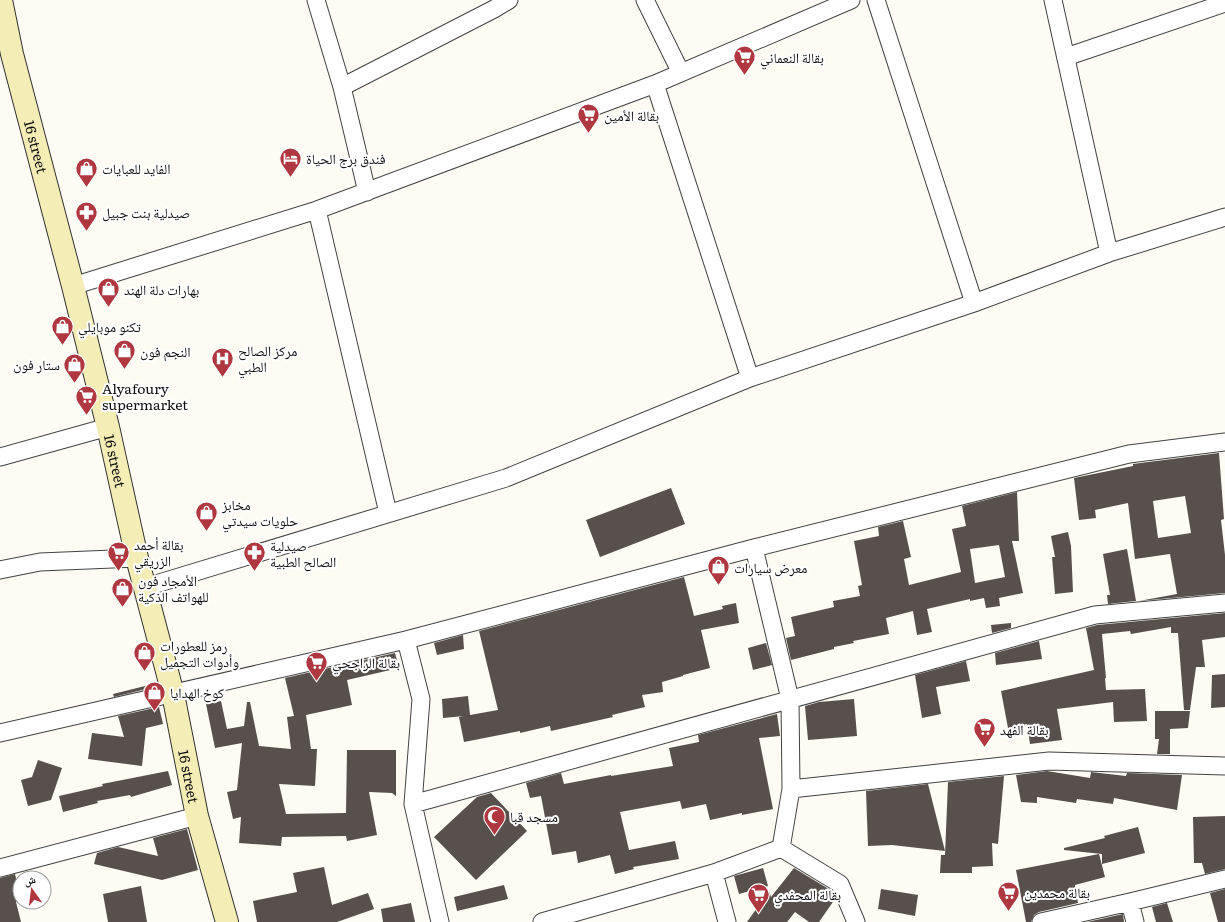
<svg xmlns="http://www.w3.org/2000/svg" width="1225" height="922" viewBox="0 0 1225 922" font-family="Literata,'Noto Naskh Arabic',serif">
	<rect width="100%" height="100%" fill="#fdfbf3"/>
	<!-- building -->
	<path fill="#57504d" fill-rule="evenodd" d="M1219,453l5,66 -3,1 4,35v38l-86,8 38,-7 -7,-40 -35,5 -7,-56 -33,7 1,8 -17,2 -5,-42 59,-12v-2zM1185,496l6,37 -33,5 -5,-37z
		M671,488l14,36 -85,33 -14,-37z
		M1017,492l2,49h-7l11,52 -24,5 1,8 -14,2 -2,-10 -14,3v-2l-43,10 5,23 -15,3 -4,-24 -27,7 3,16 -36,7 1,2 -20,4v2l-43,11 -5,-22 9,-2 -4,-19 43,-10 -1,-6 27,-5 -2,-10 4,-1 -8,-44 25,-5 -1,-9 25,-6 8,36 -7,2 5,26 52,-13 -9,-43 14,-3 -4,-20zM999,545l6,32 -30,6 -5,-34z
		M1068,532l3,14 2,46 -18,2 -3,-37h3l-4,-21z
		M1127,549l9,52 -28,3 -1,-9h3l-7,-41z
		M684,577l10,39 29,-7 -1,-3 14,-3 3,20 -38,7 9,38 -27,7v1l-21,6 1,10 -21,3 3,12 -33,8 1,2 -62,14 -1,-5 -30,7v-2l-56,11 -5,-25 5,-1 -21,2 -1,-19 26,-3 2,19 28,-5 -19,-79z
		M1225,613v24l-23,3 3,27h-9l-6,43h-6l-6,-77h-7v-6l-40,7 -1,-3 -28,3 4,44h-1l1,12 39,-1 2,32 -33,1 -1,-20 -56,7 5,31 -32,4 -3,-20 -19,4 -7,-37 93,-21 -8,-42 11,-3z
		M1011,623v5l-19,5 -1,-8z
		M463,635l1,14 -27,6 -3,-12z
		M1039,641l3,18 -46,6 -1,-12z
		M766,643l6,22 -19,5 -5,-22z
		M395,653l4,15 -52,12 5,25 -46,10 5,34h6l-2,37 -36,-2 7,30 60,-1 1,-63h49v46l-4,-3 -23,-1 8,43 -30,6 -1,-5 -64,1 -1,9 -42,-3 2,-26 -8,2 -6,-27 10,-2 5,-47 -27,5 -9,-44 15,-3 6,28 17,-3 3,-24h3l9,44 32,3 -4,-32 7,-1 -9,-38z
		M966,661l4,20 -34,6 5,27 -19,4 -7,-43z
		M1225,674v33l-14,1 1,-33z
		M153,684l1,3 -40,10 -1,-3z
		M854,699l3,37 -49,4 -3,-34 14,-4z
		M159,707l4,17 -17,4 -4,38 -54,-7 4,-26 32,4 -6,-21z
		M1155,711h35l-2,17 -18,1v25h-13l2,-15h-4z
		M777,714l3,22 -21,2 14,71 -31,6v-2l-32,7 -4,-16 -24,5 -2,-8 -60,11 9,38 46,-9 4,18 -46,8 1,2 -19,5 -5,-19 -32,8 -2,-12 -24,4 -11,-59 -11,2 -4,-15 35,-10 3,11 47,-9v1l62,-10 -4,-18 30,-6 -1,-7z
		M38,760l24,8 -11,32 -23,6 -7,-26 11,-3z
		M168,771l4,14 -41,12 -1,-2 -33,6 1,2 -35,9 -4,-16 44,-10 -1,-2z
		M1047,771l43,7 1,-6 35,4 1,-3 55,2 -5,35 -63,-12 -1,6 -36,-5 -1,4 -39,-6v6l-16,-1 -5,-27z
		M1004,776l-6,68 -6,-1 1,23 -21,1v6h-32l1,-18h4l3,-73z
		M928,784l17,67 -53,-6 -24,1 -2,-55z
		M491,793l36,38 -51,49 -42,-43 43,-40z
		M1225,816v53l-20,5 -3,-11h-8l-1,-46z
		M1138,827l7,26 -43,11v-10l-38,-4v-2l41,-10 -1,-2z
		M187,829l11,41 -36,10 -68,-16 3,-11 21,-6 40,9 -5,-18z
		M1099,854l6,23 -30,8 3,18 -39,9 -5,3 -3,7h-5l-10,-52z
		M324,867l8,38 36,-12 6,16 -37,13h-80l-4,-21 44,-9 -4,-19z
		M763,868l5,18 -29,8 -5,-18z
		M794,868l38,23 3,8 -16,23h-10l-14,-10 -8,10h-40l22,-31 2,6z
		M15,874l5,22v5l-4,1 5,20h-21v-44z
		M504,885l4,14 -51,12 -3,-14z
		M141,886l6,36h-39l-5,-28z
		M881,889l37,6 -3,21 -37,-7z
		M1225,889v33h-7l-8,-29z
		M411,903l4,19h-32l-2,-13z
		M1167,903l6,19h-17l-4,-15z
		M1123,914l1,8h-37z"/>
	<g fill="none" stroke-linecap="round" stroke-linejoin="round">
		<defs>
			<path id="street" d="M316,0l26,87 25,105
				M645,0l36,73
				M876,0l98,303
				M1053,0l56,253
				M1066,57l159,-54
				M655,84l95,294
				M342,87l152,-78 15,-9
				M317,210l71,303
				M73,286l244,-76 338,-126 196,-84
				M0,457l108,-30
				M754,548l36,151 1,90 -10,59
				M0,570l40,-8 97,-4
				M146,587l360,-109 244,-100 224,-75 135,-50 116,-36
				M406,640l15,59 -8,105 27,118
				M0,733l406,-93 348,-92 375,-94 96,-12
				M791,789l258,-28 176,5
				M413,804l682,-189 130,-12
				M781,848l59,36 16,38
				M0,868l197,-52
				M714,873l13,49
				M1130,902l5,20
				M542,922l172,-49 67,-25
				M1041,922l89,-20 95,-23"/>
			<g id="secondary">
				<path id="s1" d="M1,0l11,54 61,232 35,141 29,131 36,136 24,122 30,106"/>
			</g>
		</defs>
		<!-- street casing -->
		<use href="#street" stroke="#424242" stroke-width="19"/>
		<!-- secondary casing -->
		<use href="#secondary" stroke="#313131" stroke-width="24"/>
		<!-- street -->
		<use href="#street" stroke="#fff" stroke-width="17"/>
		<!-- secondary -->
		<use href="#secondary" stroke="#f5edb6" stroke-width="22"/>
	</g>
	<!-- icons -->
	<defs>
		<symbol id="supermarket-pin" viewBox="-11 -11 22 30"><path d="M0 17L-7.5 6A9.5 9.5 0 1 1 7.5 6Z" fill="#af3740" stroke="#fff"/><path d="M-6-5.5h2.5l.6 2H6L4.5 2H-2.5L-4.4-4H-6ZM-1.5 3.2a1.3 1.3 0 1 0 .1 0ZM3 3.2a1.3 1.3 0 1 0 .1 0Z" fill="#fff"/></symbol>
		<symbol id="hotel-pin" viewBox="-11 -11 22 30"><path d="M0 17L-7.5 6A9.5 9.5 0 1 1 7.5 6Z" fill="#af3740" stroke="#fff"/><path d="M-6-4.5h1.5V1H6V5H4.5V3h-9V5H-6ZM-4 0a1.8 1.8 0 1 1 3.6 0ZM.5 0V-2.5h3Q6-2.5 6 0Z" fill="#fff"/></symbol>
		<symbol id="shop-pin" viewBox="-11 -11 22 30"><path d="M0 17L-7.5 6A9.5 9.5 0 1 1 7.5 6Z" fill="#af3740" stroke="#fff"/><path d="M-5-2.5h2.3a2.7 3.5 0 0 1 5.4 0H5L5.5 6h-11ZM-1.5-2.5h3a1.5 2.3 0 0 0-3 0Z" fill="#fff"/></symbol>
		<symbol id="pharmacy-pin" viewBox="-11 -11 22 30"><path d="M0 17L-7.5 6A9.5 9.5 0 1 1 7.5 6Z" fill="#af3740" stroke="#fff"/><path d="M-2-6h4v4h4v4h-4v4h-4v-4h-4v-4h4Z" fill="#fff"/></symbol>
		<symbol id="hospital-pin" viewBox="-11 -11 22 30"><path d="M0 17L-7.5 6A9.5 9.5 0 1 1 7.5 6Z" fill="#af3740" stroke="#fff"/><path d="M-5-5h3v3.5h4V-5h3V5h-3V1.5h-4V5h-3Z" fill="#fff"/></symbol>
		<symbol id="mosque-pin" viewBox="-11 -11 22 30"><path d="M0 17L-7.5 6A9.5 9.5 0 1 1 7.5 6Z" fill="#af3740" stroke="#fff"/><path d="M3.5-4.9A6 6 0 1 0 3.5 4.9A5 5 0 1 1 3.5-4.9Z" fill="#fff"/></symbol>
	</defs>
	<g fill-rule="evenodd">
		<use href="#supermarket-pin" x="732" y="44" width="25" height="34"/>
		<use href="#supermarket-pin" x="576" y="102" width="25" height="34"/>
		<use href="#hotel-pin" x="278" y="146" width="25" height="34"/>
		<use href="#shop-pin" x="74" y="156" width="25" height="34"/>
		<use href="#pharmacy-pin" x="74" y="200" width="25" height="34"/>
		<use href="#shop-pin" x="96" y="276" width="25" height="34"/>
		<use href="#shop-pin" x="50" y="314" width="25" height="34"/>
		<use href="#shop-pin" x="112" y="338" width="25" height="34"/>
		<use href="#hospital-pin" x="210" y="346" width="25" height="34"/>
		<use href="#shop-pin" x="62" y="352" width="25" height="34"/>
		<use href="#supermarket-pin" x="74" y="384" width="25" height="34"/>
		<use href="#shop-pin" x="194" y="500" width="25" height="34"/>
		<use href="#supermarket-pin" x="106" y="540" width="25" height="34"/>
		<use href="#pharmacy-pin" x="242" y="540" width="25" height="34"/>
		<use href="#shop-pin" x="706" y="554" width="25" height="34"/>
		<use href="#shop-pin" x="110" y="576" width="25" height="34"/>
		<use href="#shop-pin" x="132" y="640" width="25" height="34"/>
		<use href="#supermarket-pin" x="304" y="650" width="25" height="34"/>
		<use href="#shop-pin" x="142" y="680" width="25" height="34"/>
		<use href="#supermarket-pin" x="972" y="716" width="25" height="34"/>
		<use href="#mosque-pin" x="482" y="804" width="25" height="34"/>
		<use href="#supermarket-pin" x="996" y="880" width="25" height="34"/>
		<use href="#supermarket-pin" x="746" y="882" width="25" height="34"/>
	</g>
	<g text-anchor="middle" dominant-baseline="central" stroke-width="4" stroke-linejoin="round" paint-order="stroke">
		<!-- poi labels -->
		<g font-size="14" fill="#0f0f0f" stroke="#fff" text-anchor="start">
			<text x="760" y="57">بقالة النعماني</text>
			<text x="604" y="115">بقالة الأمين</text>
			<text x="306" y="158">فندق برج الحياة</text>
			<text x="102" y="168">الفايد للعبايات</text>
			<text x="102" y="212">صيدلية بنت جبيل</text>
			<text x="124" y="289">بهارات دلة الهند</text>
			<text x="78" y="326">تكنو موبايلي</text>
			<text x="238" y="350">مركز الصالح<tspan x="238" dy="16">الطبي</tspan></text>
			<text x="140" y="351">النجم فون</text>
			<text x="60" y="364" text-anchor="end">ستار فون</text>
			<text x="102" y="388">Alyafoury<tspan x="102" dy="16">supermarket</tspan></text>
			<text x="222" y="504">مخابز<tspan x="222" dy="16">حلويات سيدتي</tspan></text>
			<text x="134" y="544">بقالة أحمد<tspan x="134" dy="16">الزريقي</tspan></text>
			<text x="270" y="545">صيدلية<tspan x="270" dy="16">الصالح الطبية</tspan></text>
			<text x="734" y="567">معرض سيارات</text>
			<text x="138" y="580">الأمجاد فون<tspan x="138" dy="16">للهواتف الذكية</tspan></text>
			<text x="160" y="645">رمز للعطورات<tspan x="160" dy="16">وأدوات التجميل</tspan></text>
			<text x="332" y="662">بقالة الراجحي</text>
			<text x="170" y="692">كوخ الهدايا</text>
			<text x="1000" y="729">بقالة الفهد</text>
			<text x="510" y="816">مسجد قبا</text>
			<text x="1024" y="892">بقالة محمدين</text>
			<text x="774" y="894">بقالة المحفدي</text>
		</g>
		<!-- street labels -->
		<g font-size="14" fill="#0f0f0f" stroke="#fff">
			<text stroke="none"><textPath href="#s1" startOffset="151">16 street</textPath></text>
			<text stroke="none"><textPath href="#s1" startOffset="475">16 street</textPath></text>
			<text stroke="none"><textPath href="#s1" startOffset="799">16 street</textPath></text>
		</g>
	</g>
	<!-- north arrow -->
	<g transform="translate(32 890) rotate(346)"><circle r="19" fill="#ffffff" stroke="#9f9f9f"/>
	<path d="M0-3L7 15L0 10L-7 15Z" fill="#af3740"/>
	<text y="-6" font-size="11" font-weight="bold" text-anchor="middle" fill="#0f0f0f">ش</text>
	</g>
</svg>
